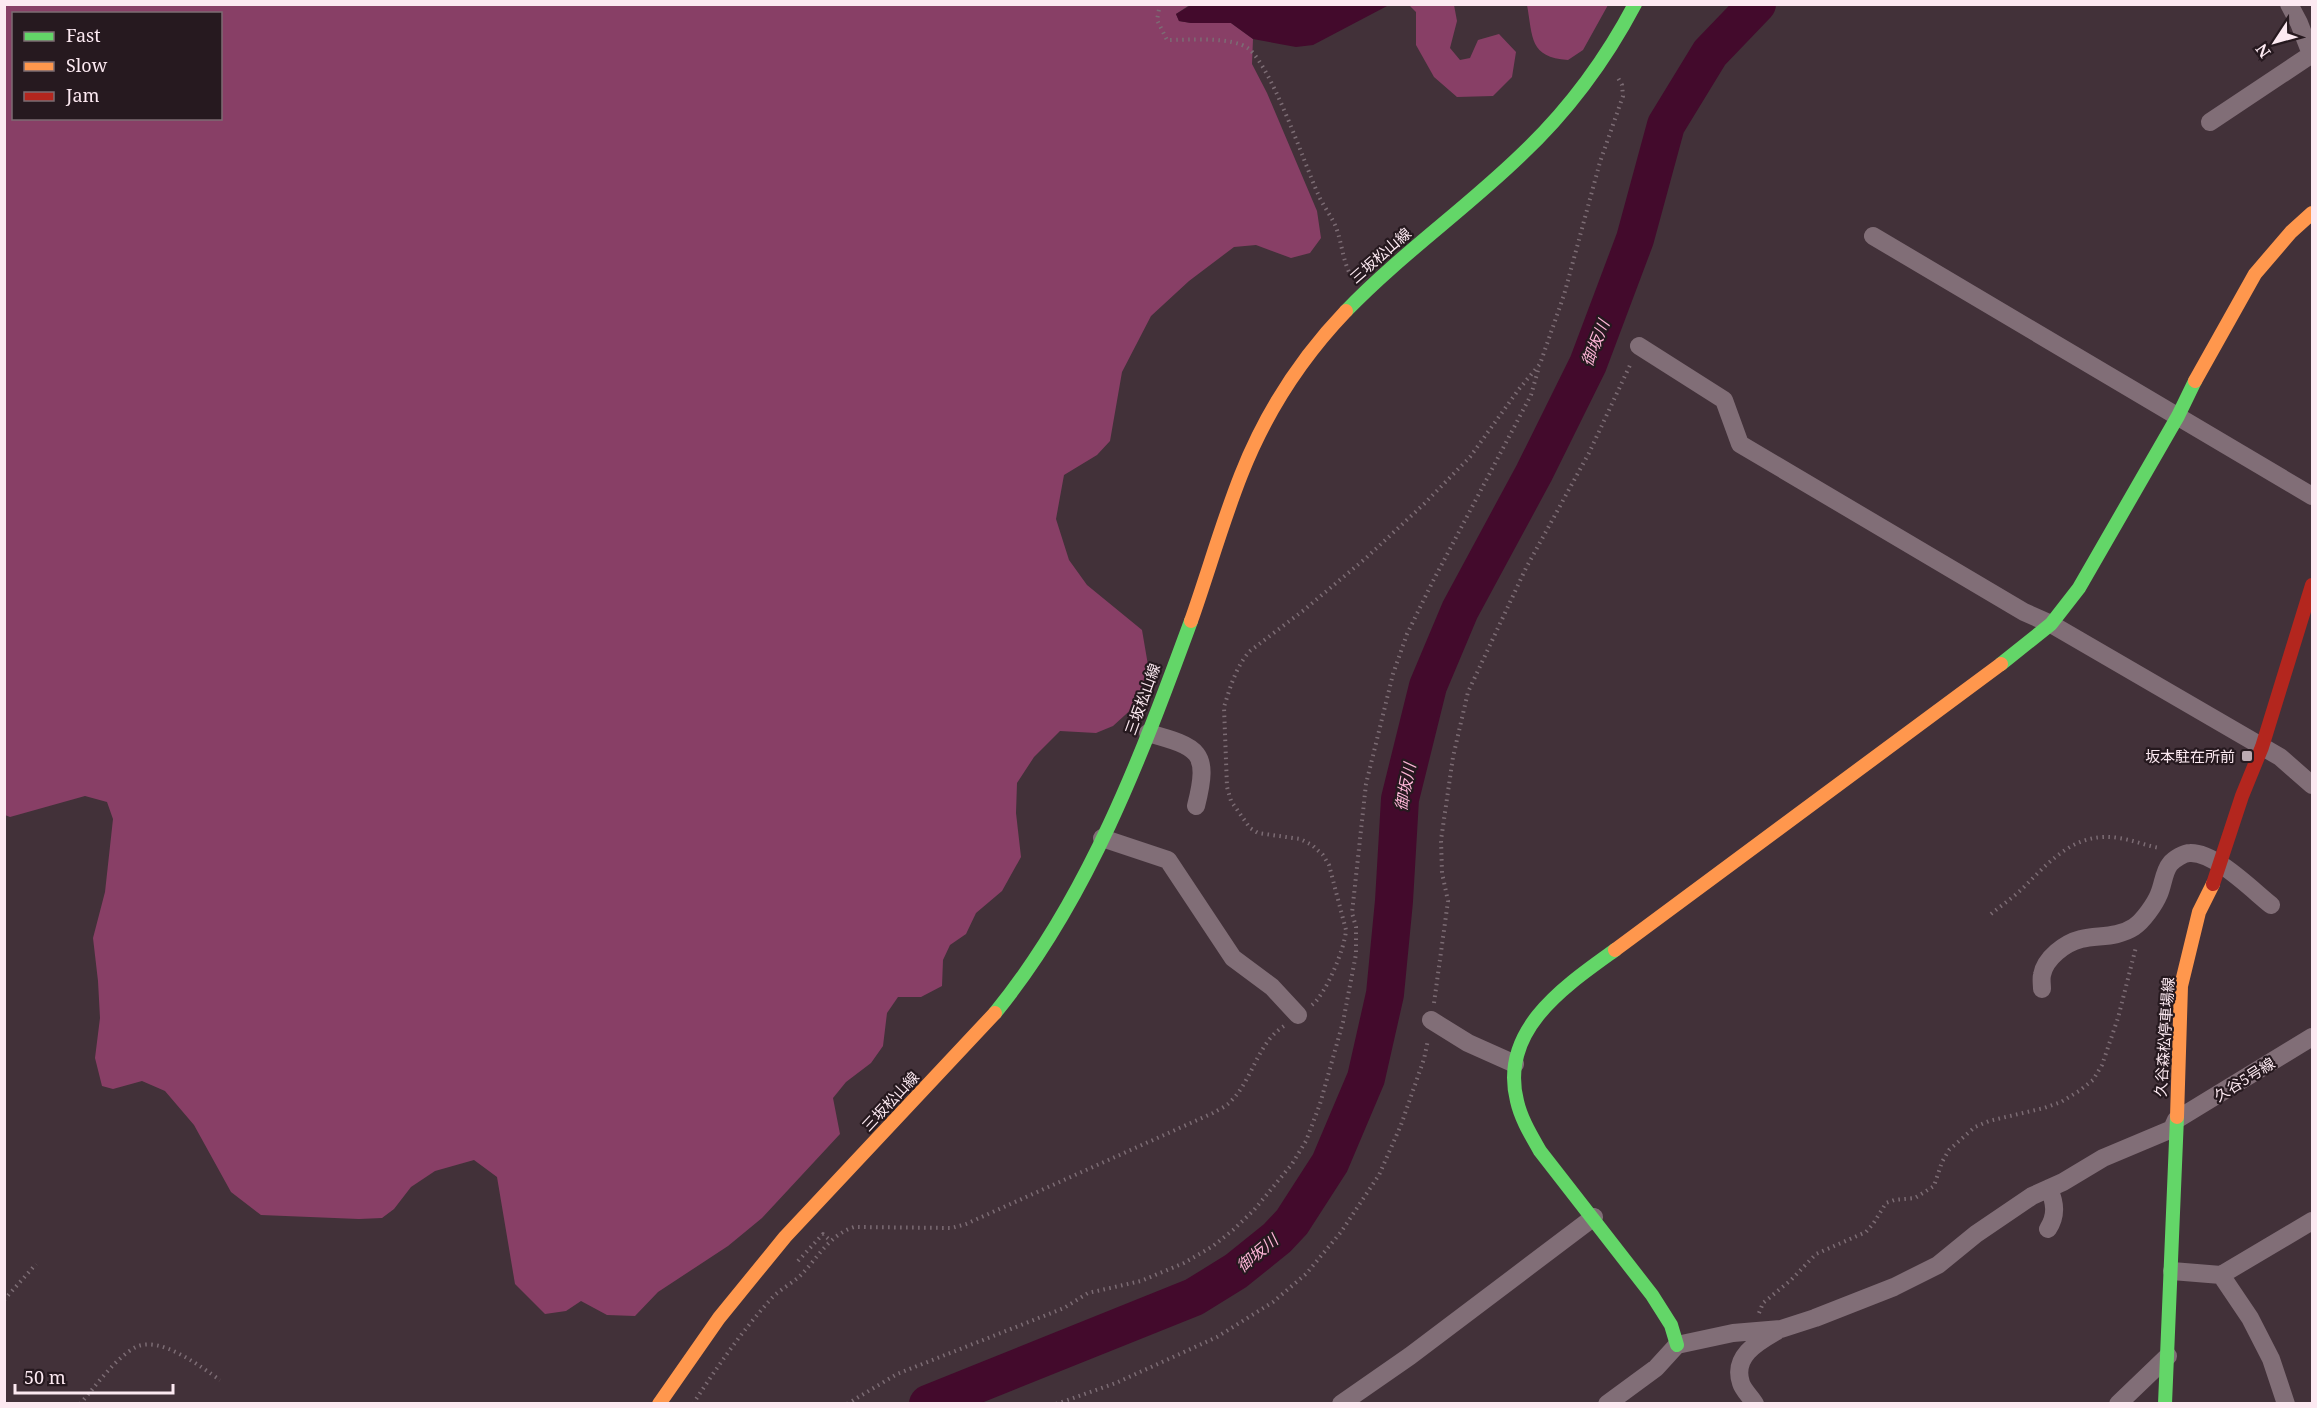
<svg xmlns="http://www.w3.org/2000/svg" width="2317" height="1408" viewBox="0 0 2317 1408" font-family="'Noto Serif','Noto Sans JP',serif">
	<rect width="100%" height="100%" fill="#423139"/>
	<!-- forest -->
	<path fill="#883f66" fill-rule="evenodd" d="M1191,4l-15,10 3,7 12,2h40l22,16 -1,25 15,29 50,118 4,27 -11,15 -19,5 -35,-13 -22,2 -45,34 -38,35 -29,56 -12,69 -13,14 -33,20 -8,44 13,41 18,25 55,45 7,41 -13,34 -23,21 -17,7 -36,-2 -26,26 -17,26 -1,30 5,44 -19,34 -26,22 -10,21 -16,11 -7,15 -1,26 -21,11h-23l-11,16 -4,33 -12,17 -25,19 -13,16 7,36 -78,84 -34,28 -70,46 -23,24 -28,-1 -26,-14 -15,10 -21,3 -30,-30 -18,-107 -23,-17 -39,11 -24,16 -17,22 -12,9 -23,1 -98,-4 -30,-23 -37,-67 -29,-34 -23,-10 -29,8 -11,-3 -7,-28 5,-40 -2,-37 -5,-43 12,-46 8,-73 -6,-17 -22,-6 -75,21 -5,-2v-810zM14,14h206v104h-206z
		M1409,5h45l3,16 -7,27 10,12 10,-2 8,-18 21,-6 17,18 -4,25 -19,19 -36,1 -23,-20 -18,-32v-33z
		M1527,5v-1l81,1 -25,45 -15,10c-39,-3 -35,-22 -41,-55z"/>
	<!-- water -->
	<path fill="#430a2c" d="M1191,5v-1l198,1 -76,40 -17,2 -43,-8 -22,-16h-40l-12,-2 -3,-7z"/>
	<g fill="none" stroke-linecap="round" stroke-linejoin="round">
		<!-- river -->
		<path stroke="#430a2c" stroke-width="38" d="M928,1404l266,-107 42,-26 41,-33 15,-16 38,-59 36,-85 19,-84 9,-93 6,-102 28,-113 32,-76 74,-137 54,-109 47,-125 31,-114 44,-72 47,-49"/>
		<!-- path -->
		<path stroke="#7c6c74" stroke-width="4" stroke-dasharray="1.5 4.5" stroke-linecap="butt" d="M1160,4l-3,16 10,20c20,0 66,-4 82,9 24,21 54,111 69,145 5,12 15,24 19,36 5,15 6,30 13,44
			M1991,914c11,-9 23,-17 33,-27 27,-27 52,-56 95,-49 14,2 28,8 41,10
			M1434,1003l14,-102 -6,-28 -1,-33 12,-83 15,-65 58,-124 63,-115 42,-90
			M1312,1005c14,-11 33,-57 34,-75l-17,-65 -6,-10 -11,-10 -12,-6 -42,-6 -8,-5 -19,-27 -4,-14 -3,-80c6,-19 12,-41 26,-56l54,-41 62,-52 58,-54 46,-47 49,-68 21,-25 24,-69 36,-133 23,-66 -1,-11 -4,-7
			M798,1261l25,-27 8,7
			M4,1300l32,-36
			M1759,1313l4,-10 28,-23 25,-26 50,-22 7,-8 13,-21 8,-3 21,-2 19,-12 8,-24 7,-12 26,-23 14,-6 55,-13 17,-6 18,-11 14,-11 9,-15 16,-47 18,-71
			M80,1404c15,-17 36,-47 56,-57 24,-12 65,20 84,33
			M693,1404c24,-37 49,-73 78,-105 8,-9 20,-15 29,-23 17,-17 29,-41 54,-49l98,1 14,-4 247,-111c5,-3 12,-6 16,-10 24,-22 27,-59 55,-77
			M847,1404l50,-30 167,-66 24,-15 53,-12 43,-18 29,-17 20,-16 21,-20 38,-46 14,-23 14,-37 23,-82 13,-68v-27l-4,-14 14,-129 27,-110 14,-40 25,-51 99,-188 8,-28
			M1056,1404l60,-21 101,-46 56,-35 33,-28 35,-42 38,-57 22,-50 23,-66 4,-19"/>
		<!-- street -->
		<path stroke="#816e77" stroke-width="18" d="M2289,4l10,19 12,31
			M2210,122l102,-68
			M1873,236l439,260
			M1639,346l85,54 16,44 284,168 27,12 229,133 32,28
			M1148,733c51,14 62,18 48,73
			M1102,838l66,22 65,98 39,29 26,28
			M2042,989c0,-4 -1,-10 0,-14 3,-17 23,-32 39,-36 18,-4 36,-1 53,-12 9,-6 21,-23 25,-33 4,-9 5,-23 11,-30 4,-5 14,-11 20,-11 25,-1 62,37 81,52
			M1431,1020l37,23 47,21
			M2048,1229c9,-14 7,-26 1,-41
			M2172,1271l49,4 29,43 21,41 15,45
			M2221,1275l91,-54
			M1341,1404l69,-48 184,-139
			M1607,1404l49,-36 21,-23 56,-12 48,-4 34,-11 79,-31 44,-22 38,-31 56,-38 31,-14 40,-24 69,-29 4,-9 136,-83
			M1755,1404c-4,-7 -12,-14 -14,-21 -9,-27 17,-41 36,-52
			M2118,1404l50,-48"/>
		<!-- fast -->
		<path stroke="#63d668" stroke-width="14" d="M1346,311c54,-56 118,-101 174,-155 47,-44 85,-95 115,-152
			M2001,664l50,-40 28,-36 99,-172 17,-35
			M1615,950c-50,36 -116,80 -98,151 4,18 14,34 23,50l112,144 19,30 6,20
			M995,1013c93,-114 146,-256 196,-392
			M2165,1404l12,-287"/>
		<!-- slow -->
		<path stroke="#ff974d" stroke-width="14" d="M2195,381l60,-107 36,-42 21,-19
			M1191,621c17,-48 31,-98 50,-146 24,-61 60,-117 105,-164
			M1615,950l386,-286
			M2177,1117l4,-131 18,-74 14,-28
			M659,1404l60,-86 66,-81 210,-224"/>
		<!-- jam -->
		<path stroke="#b3261e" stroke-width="14" d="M2213,884l29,-88 20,-49 50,-162"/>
	</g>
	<!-- markers -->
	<rect fill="#bba9b1" stroke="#26191f" stroke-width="2" x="2241" y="750" width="12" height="12" rx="3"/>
	<g text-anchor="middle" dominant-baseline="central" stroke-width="4.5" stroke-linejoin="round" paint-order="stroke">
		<!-- street labels -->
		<g font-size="15" fill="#fce9f1" stroke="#26191f">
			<text transform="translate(1380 255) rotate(-41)">三坂松山線</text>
			<text transform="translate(1142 699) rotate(-70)">三坂松山線</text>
			<text transform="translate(2164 1037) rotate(-86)">久谷森松停車場線</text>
			<text transform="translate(2244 1079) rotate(-32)">久谷5号線</text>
			<text transform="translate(890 1101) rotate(-47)">三坂松山線</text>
		</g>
		<!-- poi labels -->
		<g font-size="15" fill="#fce9f1" stroke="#26191f" text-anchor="end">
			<text x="2235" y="756">坂本駐在所前</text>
		</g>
		<!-- water labels -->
		<g font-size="16" font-style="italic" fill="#fcb5d6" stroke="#26191f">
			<text transform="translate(1595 343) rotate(-68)">御坂川</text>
			<text transform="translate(1405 787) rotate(-79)">御坂川</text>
			<text transform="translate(1257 1253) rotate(-40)">御坂川</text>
		</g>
	</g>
	<!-- border -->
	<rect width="2317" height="1408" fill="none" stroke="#fce9f1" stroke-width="12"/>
	<!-- legend -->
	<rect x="12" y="12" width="210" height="108" fill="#26191f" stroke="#7c6c73" stroke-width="1.5"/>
	<rect x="24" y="32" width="30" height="9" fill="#63d668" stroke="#7c6c73" stroke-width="1.5"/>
	<text x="66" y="42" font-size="18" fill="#fce9f1">Fast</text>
	<rect x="24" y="62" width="30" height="9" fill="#ff974d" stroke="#7c6c73" stroke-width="1.5"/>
	<text x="66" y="72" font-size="18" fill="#fce9f1">Slow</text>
	<rect x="24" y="92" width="30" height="9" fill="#b3261e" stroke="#7c6c73" stroke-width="1.5"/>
	<text x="66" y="102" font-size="18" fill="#fce9f1">Jam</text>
	<!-- north arrow -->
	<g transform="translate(2275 42) rotate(234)" stroke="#26191f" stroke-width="4.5" paint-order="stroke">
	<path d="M0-4.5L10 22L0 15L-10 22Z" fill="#fce9f1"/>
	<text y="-9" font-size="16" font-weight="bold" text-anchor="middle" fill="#fce9f1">N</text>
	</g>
	<!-- scale -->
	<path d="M15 1384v9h158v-9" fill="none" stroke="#fce9f1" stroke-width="3"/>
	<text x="24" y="1384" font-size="18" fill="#fce9f1" stroke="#26191f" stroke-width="4.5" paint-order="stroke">50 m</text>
</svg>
